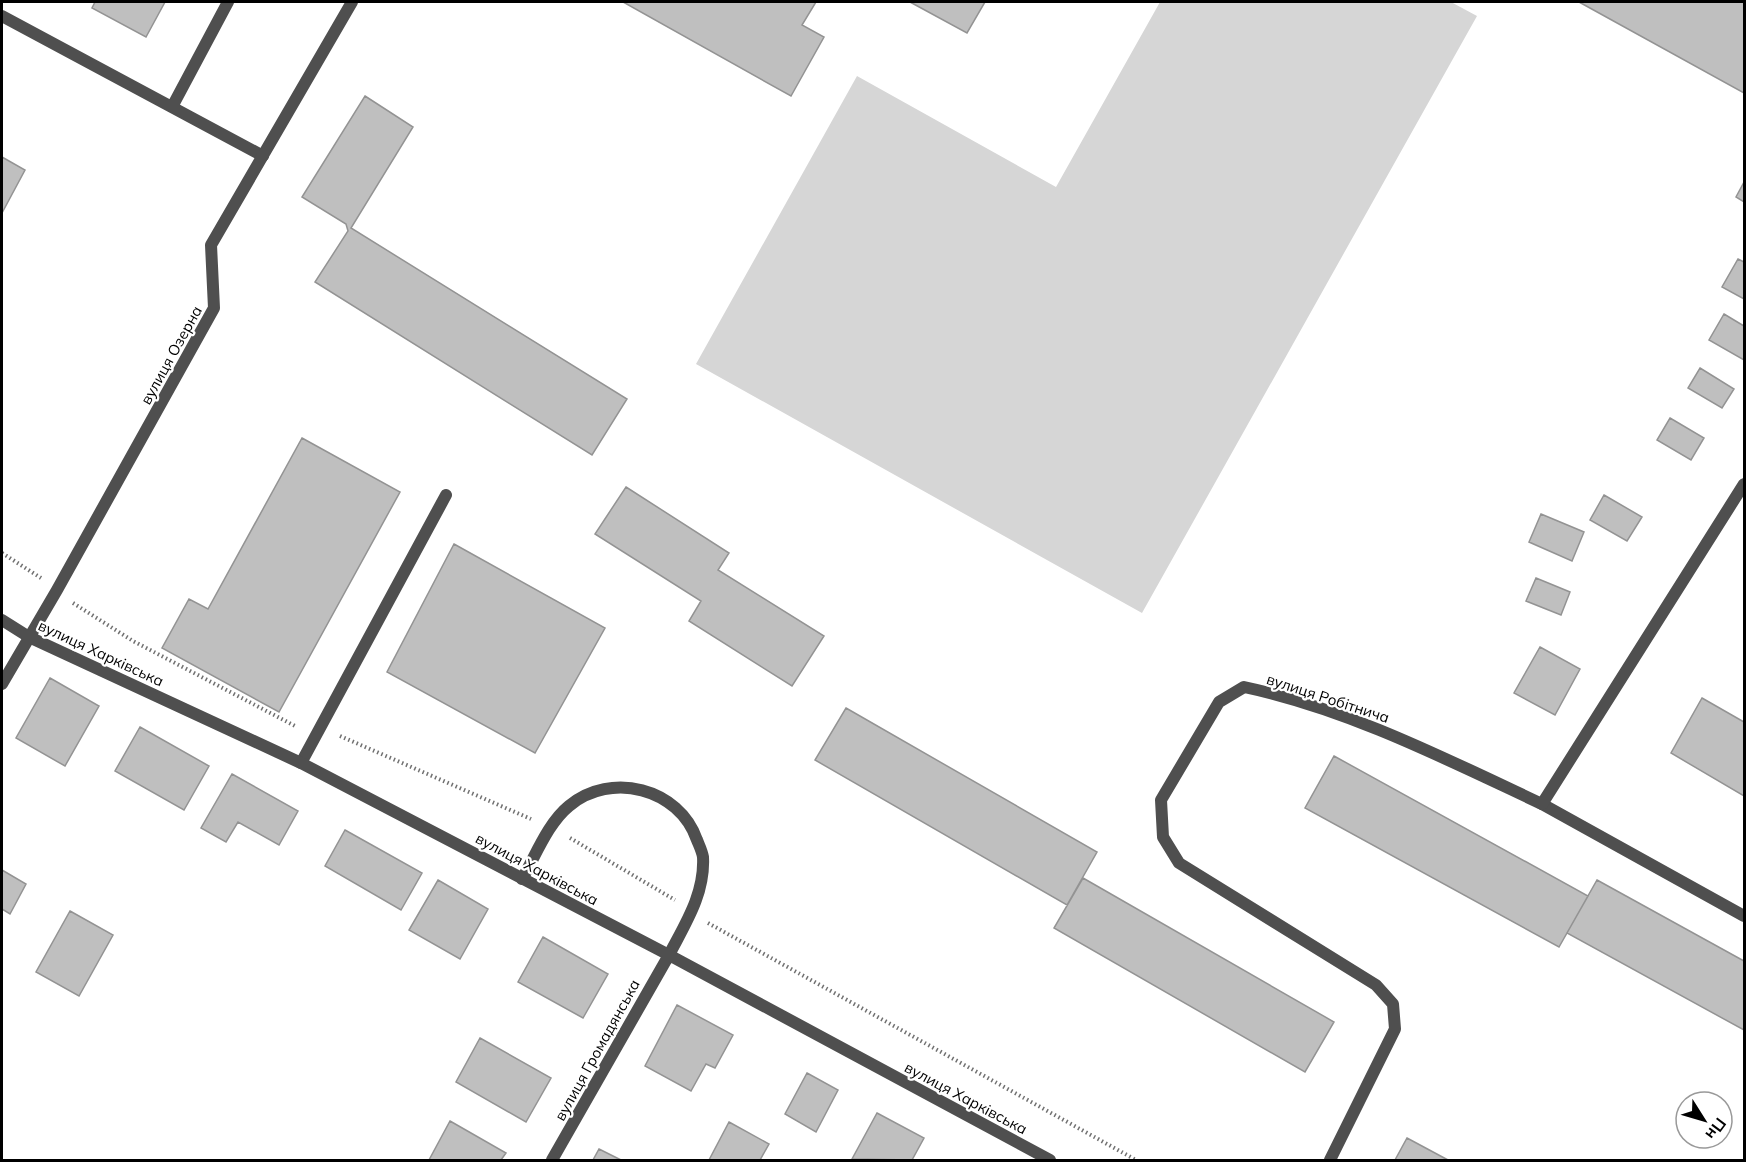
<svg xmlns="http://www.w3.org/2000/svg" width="1746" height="1162" viewBox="0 0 1746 1162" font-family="Mulish,sans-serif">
	<rect width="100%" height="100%" fill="#fff"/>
	<!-- green -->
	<path fill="#d6d6d6" d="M1160,2h291l26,14 -335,597 -446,-249 161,-288 199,111z"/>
	<!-- building -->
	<path fill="#bfbfbf" stroke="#939393" stroke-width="1.5" d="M95,2h70l-19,35 -54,-29z
		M623,2h193l-14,23 22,12 -33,59z
		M910,2h75l-18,31z
		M1579,2h165v91z
		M365,96l48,31 -62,101 276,171 -35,56 -277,-173 33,-51 -2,-7 -44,-27z
		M2,157l23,13 -23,43z
		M1744,182v20l-8,-5z
		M1738,259l6,3v37l-22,-12z
		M1724,314l20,12v34l-35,-20z
		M1700,368l34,21 -12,19 -34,-20z
		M1670,418l34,20 -13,22 -34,-20z
		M302,438l98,54 -121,220 -117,-64 27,-49 19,10z
		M626,487l103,66 -11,17 106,66 -32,50 -103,-65 12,-20 -106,-67z
		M1604,495l38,22 -15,24 -37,-21z
		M1541,514l43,18 -12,29 -43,-19z
		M454,544l151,84 -70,125 -148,-81z
		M1536,578l34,14 -9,23 -35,-14z
		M1540,647l40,22 -25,46 -41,-22z
		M50,678l49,28 -34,60 -49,-28z
		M1702,698l42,24v74l-73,-43z
		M846,708l251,144 -30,53 -252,-145z
		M140,727l69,39 -25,44 -69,-39z
		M1334,756l254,140 -29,51 -254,-139z
		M232,774l66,37 -19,34 -41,-23 -12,20 -25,-14z
		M345,830l77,43 -21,37 -76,-44z
		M2,870l24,14 -16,30 -8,-5z
		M1083,878l251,144 -29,50 -251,-144z
		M438,880l50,29 -28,50 -51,-29z
		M1597,880l147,81v69l-177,-97z
		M70,911l43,24 -34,61 -43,-24z
		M543,937l65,37 -25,44 -65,-36z
		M677,1005l56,30 -18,33 -9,-4 -15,27 -46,-25z
		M480,1038l71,40 -25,44 -70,-40z
		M807,1073l31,17 -22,42 -31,-18z
		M877,1113l47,25 -12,22 -60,-1z
		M450,1121l56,32 -5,7h-72z
		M729,1122l40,22 -9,16h-51z
		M1407,1138l41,22h-53z
		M599,1149l22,11h-28z"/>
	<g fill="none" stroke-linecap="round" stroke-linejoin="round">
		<!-- path -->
		<path stroke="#717171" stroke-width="4" stroke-dasharray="1.5 3" stroke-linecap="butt" d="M2,553l39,25
			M73,603l60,38 164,86
			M340,736l191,83
			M570,838l105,62
			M708,923l428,237"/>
		<!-- lane -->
		<path stroke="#4f4f4f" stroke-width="12" d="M2,16l261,140
			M172,107l56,-105
			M301,763l145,-268
			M1542,804l202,112
			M522,879c14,-24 26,-56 47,-73 42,-35 110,-18 128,34 2,5 5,11 6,17 2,37 -18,67 -34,98"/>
		<!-- street -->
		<path stroke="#4f4f4f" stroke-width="12" d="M2,620l27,17 272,126 368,192 381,205
			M2,684l55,-94 157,-282 -3,-63 141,-243
			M552,1160l117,-205
			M1330,1160l65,-131 -2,-25 -17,-19 -197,-122 -16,-26 -2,-37 58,-98 25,-15c104,22 202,72 298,117l202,-320"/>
	</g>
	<g text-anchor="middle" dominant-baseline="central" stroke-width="4.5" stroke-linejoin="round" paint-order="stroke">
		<!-- street labels -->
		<g font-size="15" fill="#000" stroke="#fff">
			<text transform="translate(171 355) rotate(-61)">вулиця Озерна</text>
			<text transform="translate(101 653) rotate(25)">вулиця Харківська</text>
			<text transform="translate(1328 698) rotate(18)">вулиця Робітнича</text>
			<text transform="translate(537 869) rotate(28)">вулиця Харківська</text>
			<text transform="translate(597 1050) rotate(-61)">вулиця Громадянська</text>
			<text transform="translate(966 1098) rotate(28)">вулиця Харківська</text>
		</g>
	</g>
	<!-- border -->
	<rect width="1746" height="1162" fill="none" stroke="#000000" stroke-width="6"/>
	<!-- north arrow -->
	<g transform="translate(1704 1120) rotate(127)"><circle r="28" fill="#ffffff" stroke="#999999" stroke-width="1.5"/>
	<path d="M0-4.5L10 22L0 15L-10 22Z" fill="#000000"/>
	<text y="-9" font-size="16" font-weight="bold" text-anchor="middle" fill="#000000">Пн</text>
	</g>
</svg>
